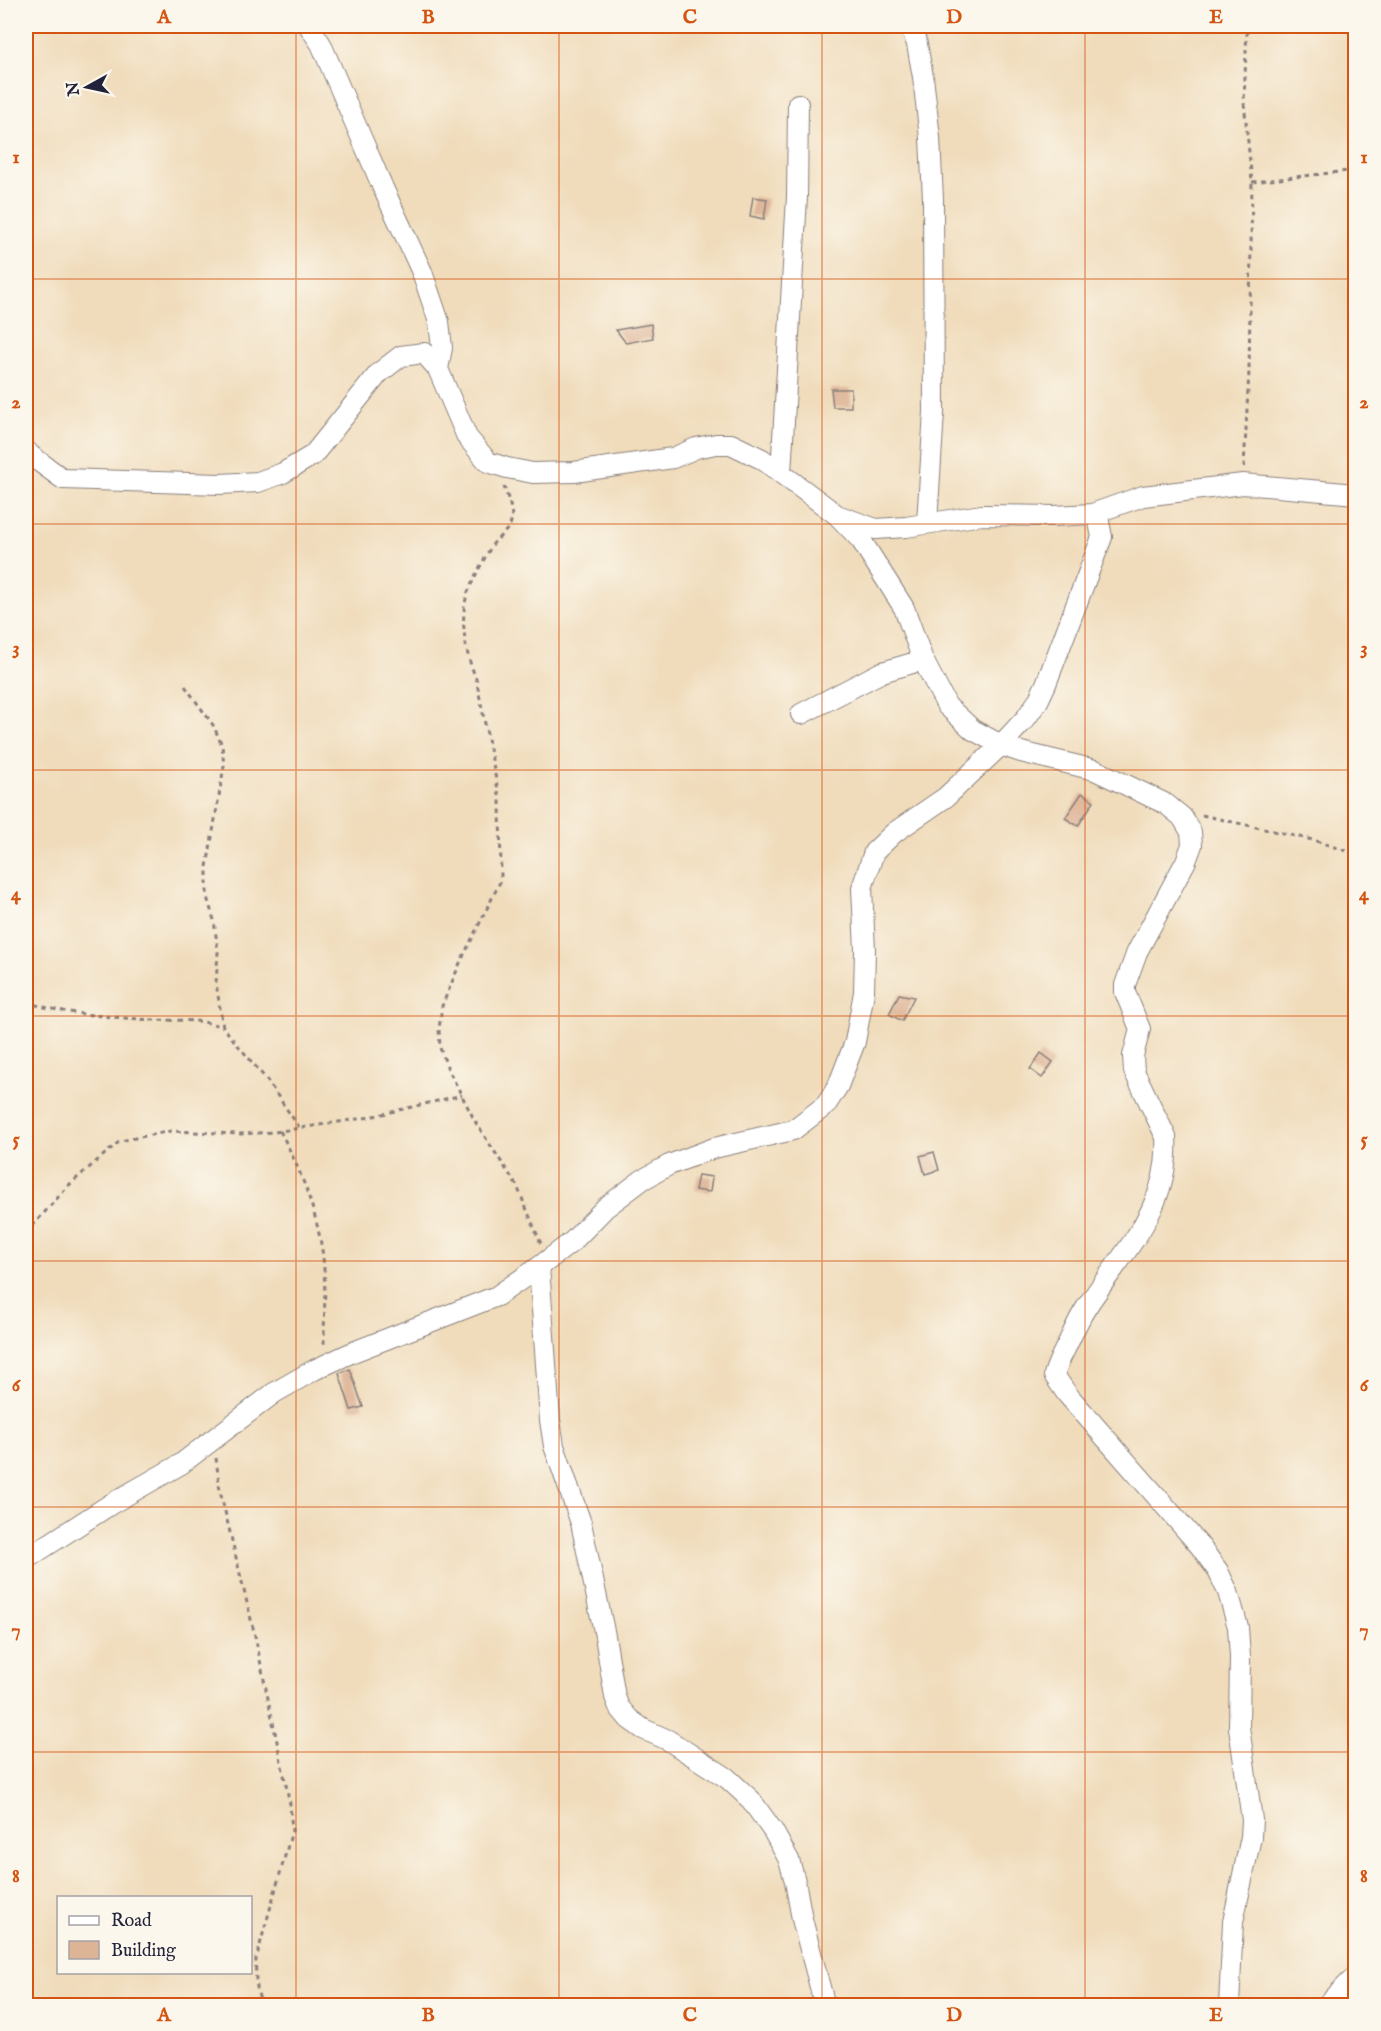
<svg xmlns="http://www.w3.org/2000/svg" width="1381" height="2031" viewBox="0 0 1381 2031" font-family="'IM FELL English',serif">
	<rect width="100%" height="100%" fill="#fbf7ec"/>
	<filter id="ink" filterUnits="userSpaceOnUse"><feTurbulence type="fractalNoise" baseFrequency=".0167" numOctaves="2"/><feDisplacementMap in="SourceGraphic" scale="12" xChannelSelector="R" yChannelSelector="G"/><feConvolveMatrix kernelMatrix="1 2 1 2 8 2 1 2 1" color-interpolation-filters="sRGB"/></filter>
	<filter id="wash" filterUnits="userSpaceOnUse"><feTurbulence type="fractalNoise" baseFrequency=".008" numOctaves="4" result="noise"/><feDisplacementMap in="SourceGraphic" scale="24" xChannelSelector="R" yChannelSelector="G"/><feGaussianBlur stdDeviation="1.35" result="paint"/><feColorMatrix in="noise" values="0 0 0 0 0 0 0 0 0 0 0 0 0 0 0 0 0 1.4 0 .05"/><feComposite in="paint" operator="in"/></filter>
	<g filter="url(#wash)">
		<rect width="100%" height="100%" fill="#f0dcbb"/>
		<g id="blocks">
			<!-- building -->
			<path fill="#deb496" d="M753,197l14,2 -3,20 -14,-3z
				M651,324l2,14 -27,5 -10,-13z
				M831,389h20v18h-18z
				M1082,793l12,8 -16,25 -13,-8z
				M899,994l15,3 -12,24 -13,-7z
				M1041,1053l12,9 -11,16 -12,-9z
				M934,1152l5,18 -14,4 -5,-18z
				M698,1175l14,2 -2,15 -15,-2z
				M350,1369l13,38 -12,3 -12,-37z"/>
		</g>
	</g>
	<g filter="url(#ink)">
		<use href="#blocks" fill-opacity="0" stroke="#897f7b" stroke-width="1.5"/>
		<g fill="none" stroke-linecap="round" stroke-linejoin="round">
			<defs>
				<path id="minor" d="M309,26l12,18 62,144 39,84 17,50 3,26 -4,21
					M908,26l3,1 6,17 6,33 7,61 3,61 1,213 -7,111
					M26,450l4,5 33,24 157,5 38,-2 25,-9 30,-18 66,-82 22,-17 23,-3 14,16 29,68 21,25 19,6 26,5 41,-1 99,-14 23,-10 20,-4h15l31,15 75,56 39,14 30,-2 76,-12 72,1 38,-2 51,-18 100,-12 113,10
					M781,473l16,-276 1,-93
					M837,515l24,25 43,68 19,52 24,46 26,24 28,15 20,7 74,18 71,34 16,13 9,15 1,13 -6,16 -49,91 -12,33v7l15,37 -7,27 1,15 32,66c5,72 -45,116 -80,171 -8,12 -13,25 -19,37 -5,10 -10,19 -13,30l13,19 133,152 18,25 10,21 10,35 2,30 -1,70 13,93 -1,17 -18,85 -4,84
					M801,714l81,-42 41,-12
					M539,1267l11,153 4,26 27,77 24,113 10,61 4,10 10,12 14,10 25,11 59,38 24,22 22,31 16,29 6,21 7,38 23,87
					M26,1559l85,-55 70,-40 93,-71 40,-23 39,-18 144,-56 42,-29 34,-26 32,-33 37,-28 27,-15 45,-17 79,-18 33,-25 12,-19 17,-44 9,-50 1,-42 -3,-62 12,-36 21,-20 51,-35 55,-52 25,-27 12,-17 8,-17 56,-147 -3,-15 -7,-8
					M1326,2006l30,-30"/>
			</defs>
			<!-- minor casing -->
			<use href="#minor" stroke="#897f7b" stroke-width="22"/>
			<!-- path -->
			<path stroke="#897f7b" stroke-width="3" stroke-dasharray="4.5 4.5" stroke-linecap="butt" d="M1252,182l104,-12
				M1244,467l5,-96 3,-189 -8,-80 3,-76
				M504,486c3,11 10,25 7,36 -2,9 -15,16 -20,25 -8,14 -17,30 -23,45 -9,25 -3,62 8,86l24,122 1,80 -41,83 -18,43 -3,23 1,19 8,21 28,54 41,63 24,58
				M185,686l28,39 9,20 2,21 -17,101v30l7,23 4,32 -2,31 7,44 43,52 33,48
				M1202,815l111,25 43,14
				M26,1002c41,13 85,15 128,18 23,1 45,-2 68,7
				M280,1131c19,36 34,73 41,113 6,33 3,68 3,102
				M26,1233l43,-48 51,-44 51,-10 69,3 35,-2 95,-15 92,-22
				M216,1458l4,33 35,145 35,168 2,27 -36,128c-1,16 0,31 6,47"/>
			<!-- minor -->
			<use href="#minor" stroke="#fff" stroke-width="20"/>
		</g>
	</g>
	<!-- grid -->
	<path fill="none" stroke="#d45411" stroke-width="1.5" stroke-opacity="0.55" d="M296,26v1980M559,26v1980M822,26v1980M1085,26v1980M26,279h1330M26,524h1330M26,770h1330M26,1016h1330M26,1261h1330M26,1507h1330M26,1752h1330"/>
	<!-- margin -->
	<rect width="1381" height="2031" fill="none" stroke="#fbf7ec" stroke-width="66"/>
	<!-- legend -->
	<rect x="57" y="1896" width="195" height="78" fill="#fbf7ec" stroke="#a4a2a5" stroke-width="1.5"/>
	<rect x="69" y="1916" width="30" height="9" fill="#ffffff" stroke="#a4a2a5" stroke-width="1.5"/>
	<text x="111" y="1926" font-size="18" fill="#22223b">Road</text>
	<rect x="69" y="1941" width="30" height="18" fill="#deb496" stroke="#a4a2a5" stroke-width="1.5"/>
	<text x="111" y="1956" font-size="18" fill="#22223b">Building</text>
	<!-- north arrow -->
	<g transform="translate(87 87) rotate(262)" stroke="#fbf7ec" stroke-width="4.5" paint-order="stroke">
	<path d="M0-4.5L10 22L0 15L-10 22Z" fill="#22223b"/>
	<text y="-9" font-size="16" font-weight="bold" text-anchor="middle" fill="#22223b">N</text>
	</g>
	<rect x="33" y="33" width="1315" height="1965" fill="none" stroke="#d45411" stroke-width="2"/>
	<g font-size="20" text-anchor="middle" font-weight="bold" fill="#d45411">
		<text x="164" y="23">A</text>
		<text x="428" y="23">B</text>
		<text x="690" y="23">C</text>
		<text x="954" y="23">D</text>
		<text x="1216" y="23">E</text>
		<text x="16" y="163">1</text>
		<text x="1364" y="163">1</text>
		<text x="16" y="408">2</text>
		<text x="1364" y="408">2</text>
		<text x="16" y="654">3</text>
		<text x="1364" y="654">3</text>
		<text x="16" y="900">4</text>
		<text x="1364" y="900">4</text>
		<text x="16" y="1145">5</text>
		<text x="1364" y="1145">5</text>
		<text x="16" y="1391">6</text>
		<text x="1364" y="1391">6</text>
		<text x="16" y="1636">7</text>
		<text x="1364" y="1636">7</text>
		<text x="16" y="1882">8</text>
		<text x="1364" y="1882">8</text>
		<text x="164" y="2021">A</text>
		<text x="428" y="2021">B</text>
		<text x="690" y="2021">C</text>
		<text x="954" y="2021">D</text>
		<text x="1216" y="2021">E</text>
	</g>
</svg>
